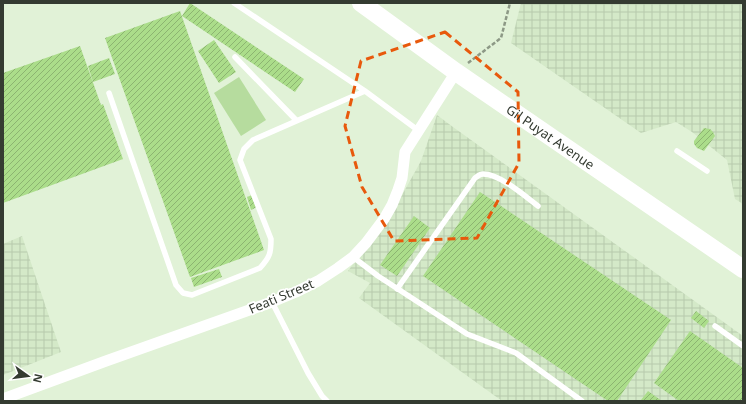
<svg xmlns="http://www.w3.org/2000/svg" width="746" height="404" viewBox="0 0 746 404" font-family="'Noto Sans',sans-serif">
	<defs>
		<pattern id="industrial-grid" width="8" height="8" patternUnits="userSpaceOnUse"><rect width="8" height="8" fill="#d4e9c8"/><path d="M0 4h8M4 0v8" fill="none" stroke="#b7c9ac"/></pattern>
		<pattern id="building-hatch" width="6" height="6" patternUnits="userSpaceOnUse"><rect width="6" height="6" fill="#abdd8a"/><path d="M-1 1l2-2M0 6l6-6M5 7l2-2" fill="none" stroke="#8cb471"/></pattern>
	</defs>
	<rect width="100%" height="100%" fill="#e1f2d7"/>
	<!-- industrial -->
	<path fill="url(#industrial-grid)" d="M521,3h222v201l-8,-5 -8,-39 -35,-28 -16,-10 -35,11 -130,-90z
		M437,115l16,12 290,209v65h-241l-143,-103 11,-15 -22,-12 49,-67 24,-43z
		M22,236l39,116 -58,23v-131z"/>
	<!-- green -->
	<path fill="#b6dc9e" d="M239,77l27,43 -25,16 -27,-43z"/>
	<!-- building -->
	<path fill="url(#building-hatch)" d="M190,3l114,76 -9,13 -113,-76z
		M180,11l84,239 -74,27 -85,-239z
		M214,40l22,32 -17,11 -21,-32z
		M80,46l21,59 2,-1 20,55 -120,44v-130z
		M109,58l6,16 -22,8 -5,-16z
		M704,128l6,1 3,3 2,4 -11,15 -7,-3 -3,-4v-3z
		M480,192l191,128 -54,81h-9l-185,-125z
		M252,195l5,12 -6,3 -4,-13z
		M414,216l16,12 -33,48 -17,-11z
		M219,269l3,8 -28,10 -3,-9z
		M696,311l13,10 -5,7 -13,-10z
		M690,331l53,37v33h-64l-25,-18z
		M648,391l14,10h-19l-2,-1z"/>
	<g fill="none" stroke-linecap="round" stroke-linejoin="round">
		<!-- path -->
		<path stroke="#8d9986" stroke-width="2.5" stroke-dasharray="4 2" stroke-linecap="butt" d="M468,63l33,-25 9,-35"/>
		<!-- lane -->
		<path stroke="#fff" stroke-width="5.5" d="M234,3l131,88 54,40
			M235,57l61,63
			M109,93l67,192 7,8 9,2 68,-27c10,-11 11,-15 11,-29l-31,-79 4,-11 9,-9 112,-49
			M677,151l30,20
			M353,257l25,19 89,58 49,19 66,48
			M397,289l78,-111c3,-2 5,-4 8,-4 17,0 42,22 55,32
			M272,302l36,71 14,23 5,5
			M715,326l28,20"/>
		<!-- street -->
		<path stroke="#fff" stroke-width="11" d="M3,399l103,-38 166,-59 24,-10 22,-11 20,-13 15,-11 13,-14 18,-24 8,-14 6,-15 4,-12 3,-26 51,-80"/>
		<!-- primary -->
		<path stroke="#fff" stroke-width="18" id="s1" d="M361,3l95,69 287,197"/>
	</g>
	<!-- marked area -->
	<path fill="none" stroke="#e8590c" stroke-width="3" stroke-dasharray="8 5" stroke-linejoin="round" d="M445,32l73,60 1,71 -42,75 -83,3 -32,-54 -17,-61 16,-65z"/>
	<g text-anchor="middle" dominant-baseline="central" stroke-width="3.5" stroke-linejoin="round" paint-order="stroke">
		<!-- street labels -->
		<g font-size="13" fill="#343b31" stroke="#fff">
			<text stroke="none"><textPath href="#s1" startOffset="232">Gil Puyat Avenue</textPath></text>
			<text transform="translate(281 296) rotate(-23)">Feati Street</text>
		</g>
	</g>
	<!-- border -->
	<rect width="746" height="404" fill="none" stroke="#343b31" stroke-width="8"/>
	<!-- north arrow -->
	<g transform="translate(28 376) rotate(104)" stroke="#ffffff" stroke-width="3" paint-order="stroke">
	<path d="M0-3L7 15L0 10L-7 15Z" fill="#343b31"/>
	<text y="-6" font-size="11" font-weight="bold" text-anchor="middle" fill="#343b31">N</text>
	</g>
</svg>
